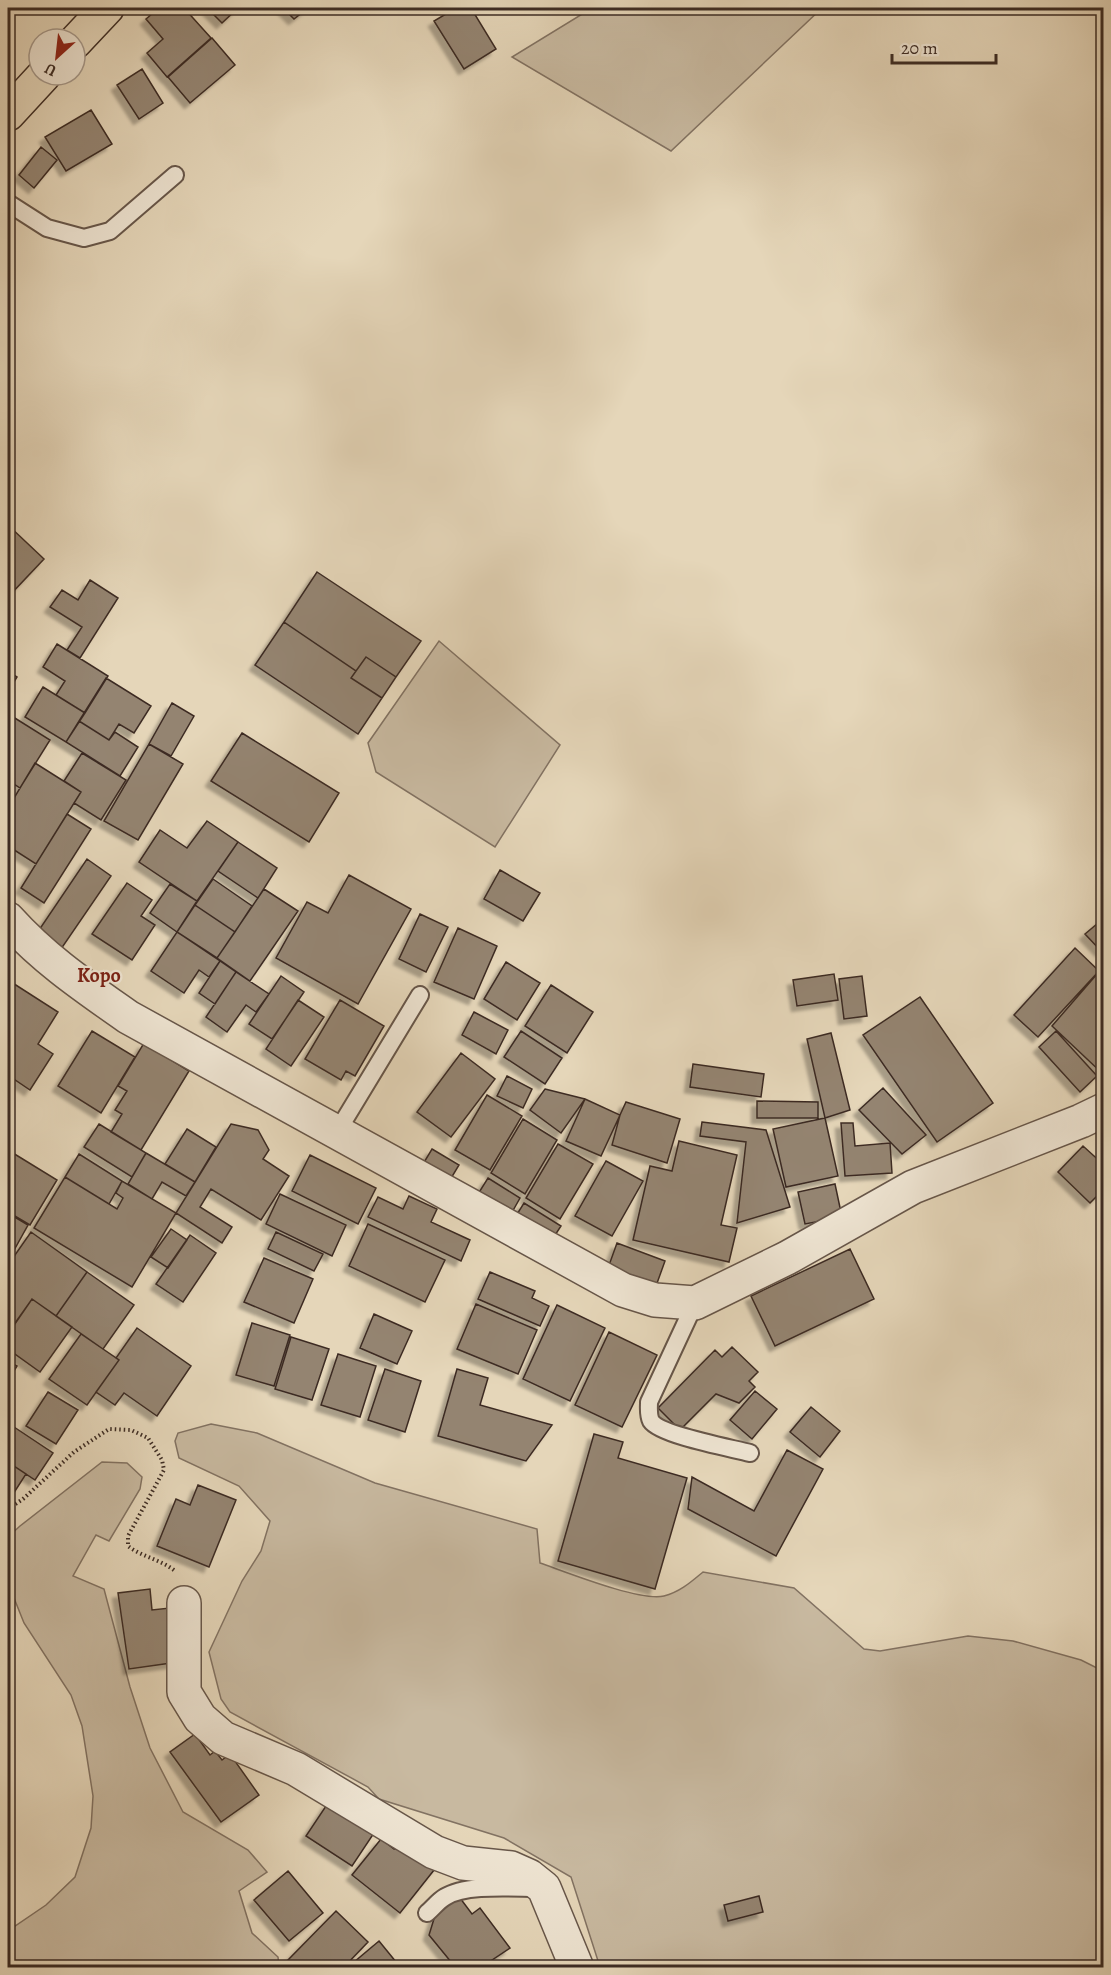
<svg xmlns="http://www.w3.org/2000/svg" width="1111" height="1975" viewBox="0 0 1111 1975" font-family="Alegreya,serif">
	<defs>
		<filter id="shadow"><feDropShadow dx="-5.5" dy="5.5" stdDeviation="1.5" flood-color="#0004"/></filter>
	</defs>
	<rect width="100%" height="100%" fill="#e5d6b9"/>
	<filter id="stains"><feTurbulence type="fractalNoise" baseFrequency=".00333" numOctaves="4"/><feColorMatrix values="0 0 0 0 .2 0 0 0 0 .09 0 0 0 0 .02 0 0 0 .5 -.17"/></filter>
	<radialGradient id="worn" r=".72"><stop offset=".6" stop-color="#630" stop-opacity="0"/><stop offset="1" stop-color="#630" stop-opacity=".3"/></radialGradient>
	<!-- green -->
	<path fill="#c8b9a0" stroke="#827262" stroke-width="1.5" d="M592,8h230l-151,143 -159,-94z
		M439,641l121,104 -65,102 -119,-75 -8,-29z
		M211,1424l46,9 118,50 162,46 3,34c26,9 101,39 124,33 16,-4 27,-14 39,-24l91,16 70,61 16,2 88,-15 45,5 68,19 22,11v296h-503l-29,-90 -67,-39 -125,-39 -11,-12 -138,-75 -9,-13 -12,-47 33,-71 19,-30 9,-30 -31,-35 -60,-28 -4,-17 3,-8z
		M102,1462l25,1 15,14 -2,12 -31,52 -13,-6 -23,41 31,13 26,98 20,61 33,64 65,38 19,22 -28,19 13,42 26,24 1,10h-271v-36l38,-26 29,-28 16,-49 2,-32 -11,-70 -11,-31 -47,-72 -16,-40v-46l12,-11z"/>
	<!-- building -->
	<path fill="#948471" stroke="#3d2c24" stroke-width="1.5" filter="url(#shadow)" d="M159,8h25l27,30 -44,39 -20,-24 16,-14 -17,-20z
		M207,8h31l-16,15z
		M283,8h25l-14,11z
		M456,8h15l25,41 -32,20 -30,-48z
		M212,38l23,27 -45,38 -22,-26z
		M142,69l21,34 -24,16 -22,-34z
		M91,110l21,34 -46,27 -21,-34z
		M41,147l16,13 -23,28 -15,-13z
		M8,525l36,34 -36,38z
		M317,572l104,69 -25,36 -30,-20 -10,14 -72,-49z
		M90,580l28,18 -38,60 -13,-8 15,-23 -32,-20 12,-17 16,10z
		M284,622l72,49 -5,7 31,20 -24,36 -103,-69z
		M57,644l51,32 -23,37 -29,-18 9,-14 -22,-14z
		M366,657l30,20 -14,21 -31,-20z
		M8,671l9,6 -9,15z
		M106,678l45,28 -17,27 -15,-9 -10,16 -30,-19z
		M43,687l42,26 -19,29 -41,-25z
		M172,703l22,13 -23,40 -22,-12z
		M10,715l40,25 -30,48 -12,-8v-61z
		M79,721l30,19 6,-8 23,15 -18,29 -54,-34z
		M242,733l97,60 -30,49 -98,-61z
		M149,744l34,20 -45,76 -34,-19z
		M82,753l44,27 -25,40 -27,-17 7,-11 -17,-11z
		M35,763l46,29 -45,72 -28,-18v-38z
		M67,814l24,15 -47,74 -23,-15z
		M207,821l31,21 -41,59 -58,-39 21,-32 27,18z
		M238,842l39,26 -19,30 -40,-27z
		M87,859l24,17 -50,73 -24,-16z
		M500,870l40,23 -17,28 -39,-22z
		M349,875l62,34 -53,95 -82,-46 31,-56 21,11z
		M213,879l39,27 -17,26 -40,-27z
		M127,883l25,17 -11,16 14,9 -23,35 -40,-26z
		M170,884l27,17 -20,31 -27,-19z
		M264,889l34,22 -48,70 -33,-23z
		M195,905l40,27 -18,26 -40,-26z
		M420,914l28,13 -22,45 -27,-13z
		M1104,918v31l-3,2 -16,-17z
		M458,928l39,18 -23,53 -40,-17z
		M177,932l43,29 -11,16 -10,-7 -15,23 -33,-22z
		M1075,948l24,23 -61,66 -24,-22z
		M220,961l16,11 -21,32 -16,-11z
		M506,962l34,21 -23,37 -33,-21z
		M1104,966v109l-52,-49z
		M236,972l33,22 -13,18 -10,-7 -19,27 -21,-15z
		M834,974l4,26 -41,6 -4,-26z
		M281,976l23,16 -32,47 -23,-15z
		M862,976l5,40 -23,3 -5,-40z
		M8,980l50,32 -20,32 15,10 -23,36 -22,-15z
		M551,985l42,27 -26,41 -42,-27z
		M920,997l73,106 -56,39 -74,-107z
		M298,1000l26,17 -33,49 -25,-17z
		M340,1000l44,26 -29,50 -9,-5 -5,9 -36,-21z
		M474,1012l34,18 -12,24 -34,-19z
		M92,1031l43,26 -34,56 -43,-27z
		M521,1031l41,27 -17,26 -41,-27z
		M1056,1031l41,45 -17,16 -41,-45z
		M831,1033l19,77 -25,8 -18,-79z
		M144,1043l45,28 -48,79 -30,-18 11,-18 -7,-4 12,-19 -9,-5z
		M461,1053l34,26 -44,58 -34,-25z
		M693,1064l71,10 -3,23 -71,-10z
		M507,1076l25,13 -9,19 -26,-12z
		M883,1088l43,47 -24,19 -43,-44z
		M545,1089l40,10 -24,34 -31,-23z
		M487,1095l35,21 -32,54 -35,-20z
		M585,1099l35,16 -19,41 -35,-15z
		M757,1101l61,1v16h-61z
		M626,1102l54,17 -13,44 -55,-18 8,-30z
		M825,1118l13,58 -52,11 -13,-58z
		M523,1119l34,21 -32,54 -34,-21z
		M702,1122l64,8 24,77 -53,16 9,-81 -46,-6z
		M841,1123h12l2,23 35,-3 2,30 -47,3z
		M99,1124l47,29 -14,24 -48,-30z
		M231,1124l27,6 11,20 -6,9 26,17 -28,44 -50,-31 -11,18 32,20 -10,16 -46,-30z
		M187,1129l29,18 -21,35 -30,-18z
		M679,1141l58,14 -16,70 16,3 -8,34 -96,-22 17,-74 22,5z
		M558,1144l35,20 -33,55 -34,-21z
		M1083,1146l21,19v24l-14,14 -32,-31z
		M432,1149l27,16 -12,20 -27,-16z
		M8,1150l49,30 -27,45 -22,-13z
		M146,1153l49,29 -9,14 -24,-14 -10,17 -24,-15z
		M79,1154l43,27 -13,23 -44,-27z
		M310,1155l66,33 -18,36 -66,-33z
		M606,1161l37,20 -31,55 -37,-20z
		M65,1177l52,32 6,-11 -7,-5 6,-12 54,32 -44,74 -98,-59z
		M488,1178l32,20 -9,16 -33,-20z
		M835,1184l7,33 -37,7 -7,-32z
		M280,1194l66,31 -14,31 -66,-32z
		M409,1196l28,13 -6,13 39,18 -9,21 -93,-44 10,-20 25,12z
		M524,1203l37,23 -11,17 -36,-24z
		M8,1213l20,12 -20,36z
		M368,1224l77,36 -20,42 -76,-36z
		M171,1229l16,11 -19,28 -17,-11z
		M31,1232l56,40 -31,44 -24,-17 -24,34v-68z
		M276,1232l47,22 -9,17 -46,-22z
		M190,1235l26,18 -33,49 -27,-18z
		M617,1243l48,18 -9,25 -48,-18z
		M850,1249l24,50 -99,47 -24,-50z
		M264,1258l49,21 -19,44 -50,-21z
		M87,1272l47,33 -31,44 -47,-33z
		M490,1272l45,19 -3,7 17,8 -9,20 -62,-27z
		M32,1299l40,28 -32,45 -32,-23v-15z
		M476,1304l61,26 -19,44 -61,-25z
		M557,1305l48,23 -35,73 -47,-22z
		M374,1314l38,17 -15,33 -37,-16z
		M252,1323l38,12 -16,51 -38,-11z
		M137,1328l54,38 -34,50 -33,-23 -9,12 -19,-13 23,-32 -3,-2z
		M609,1332l48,23 -35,72 -47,-22z
		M81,1334l38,26 -32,45 -38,-26z
		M291,1337l38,12 -17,51 -37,-11z
		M732,1347l26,25 -9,9 6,6 -16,16 -23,-9 -36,36 -22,-22 57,-58 7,7z
		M338,1354l38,12 -16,51 -39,-12z
		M8,1361l9,5 -9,15z
		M385,1369l36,12 -16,51 -37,-12z
		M457,1369l31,9 -8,27 72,20 -26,36 -88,-25z
		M755,1391l22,18 -25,30 -22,-19z
		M48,1392l30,18 -22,34 -30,-18z
		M811,1407l29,24 -20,26 -30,-25z
		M8,1423l45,30 -18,27 -27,-18z
		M594,1434l29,8 -5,16 69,20 -32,111 -97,-28z
		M787,1450l36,19 -47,87 -88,-47 4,-32 62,34z
		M8,1462l18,12 -18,28z
		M198,1485l38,15 -27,67 -52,-21 19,-47 14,6z
		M150,1589l2,21 18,-2 8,54 -49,7 -11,-76z
		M195,1734l15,21 5,-4 7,9 8,-6 29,41 -38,27 -51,-70z
		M328,1803l46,30 -22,33 -46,-30z
		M381,1839l13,10 22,-2 22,18 -38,48 -48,-38z
		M288,1871l35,42 -34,28 -35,-41z
		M457,1894l15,20 8,-6 30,40 -30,20h-24l-27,-33 8,-26z
		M759,1896l4,16 -35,9 -4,-16z
		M336,1911l32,31 -25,26h-49l-7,-7z
		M379,1941l22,27h-54z
		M503,1961l3,7h-16z"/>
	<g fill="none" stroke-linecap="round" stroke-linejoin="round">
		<defs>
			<path id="service" d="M8,203l39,25 37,10 26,-7 65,-56
				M337,1132l83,-137
				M695,1303l-46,99c0,6 -1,13 2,19 9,14 80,27 99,32
				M427,1913c6,-5 11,-12 18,-16 20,-13 68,-9 92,-9"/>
			<path id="minor" d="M184,1603v89l16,26 23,20 73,31 138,83 29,11 48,5 18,8 15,12 33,80"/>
			<path id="tertiary" d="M8,919c36,40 76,67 120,98l495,273 32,10 40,3 92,-45 126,-71 168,-66 23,-11"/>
			<path id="trunk" d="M75,42l32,-34
				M8,114l36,-39"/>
		</defs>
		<!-- service casing -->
		<use href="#service" stroke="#675649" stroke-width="20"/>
		<!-- minor casing -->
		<use href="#minor" stroke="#675649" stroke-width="36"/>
		<!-- tertiary casing -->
		<use href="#tertiary" stroke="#675649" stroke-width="36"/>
		<!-- trunk casing -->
		<use href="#trunk" stroke="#3d2c24" stroke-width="36"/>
		<!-- path -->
		<path stroke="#3d2c24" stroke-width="4" stroke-dasharray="1.5 3" stroke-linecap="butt" d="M8,1509l15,-10 51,-47 35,-23 22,1 17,8 14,22 2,10 -36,66v10c14,11 34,14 47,25"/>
		<!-- service -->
		<use href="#service" stroke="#eee4d2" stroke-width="16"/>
		<!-- minor -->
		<use href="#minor" stroke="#eee4d2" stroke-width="33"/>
		<!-- tertiary -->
		<use href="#tertiary" stroke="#eee4d2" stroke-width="33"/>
		<!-- trunk -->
		<use href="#trunk" stroke="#e5d6b9" stroke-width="33"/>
	</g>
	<g text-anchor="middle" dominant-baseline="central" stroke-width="4.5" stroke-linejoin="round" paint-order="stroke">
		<!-- quarter labels -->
		<g font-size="20" font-weight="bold" fill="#7a1f14" stroke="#eee4d2">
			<text x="99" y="975">Kopo</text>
		</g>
	</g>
	<!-- margin -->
	<rect width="1111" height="1975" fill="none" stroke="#e5d6b9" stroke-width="30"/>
	<rect x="9" y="9" width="1093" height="1957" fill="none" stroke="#3d2c24" stroke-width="3"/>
	<rect x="15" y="15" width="1081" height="1945" fill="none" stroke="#3d2c24" stroke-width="1.5"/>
	<!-- north arrow -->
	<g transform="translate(57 57) rotate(207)"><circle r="28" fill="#eee4d2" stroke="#a79a8c" stroke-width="1.5"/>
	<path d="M0-4.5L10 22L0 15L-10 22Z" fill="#8f2418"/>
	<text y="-9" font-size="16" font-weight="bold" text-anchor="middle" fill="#3d2c24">U</text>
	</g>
	<!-- scale -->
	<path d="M892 54v9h104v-9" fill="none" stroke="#3d2c24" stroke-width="3"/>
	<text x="901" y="54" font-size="18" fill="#3d2c24" stroke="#eee4d2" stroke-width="4.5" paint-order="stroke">20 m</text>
	<rect width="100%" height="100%" filter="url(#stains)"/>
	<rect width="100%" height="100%" fill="url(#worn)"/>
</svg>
